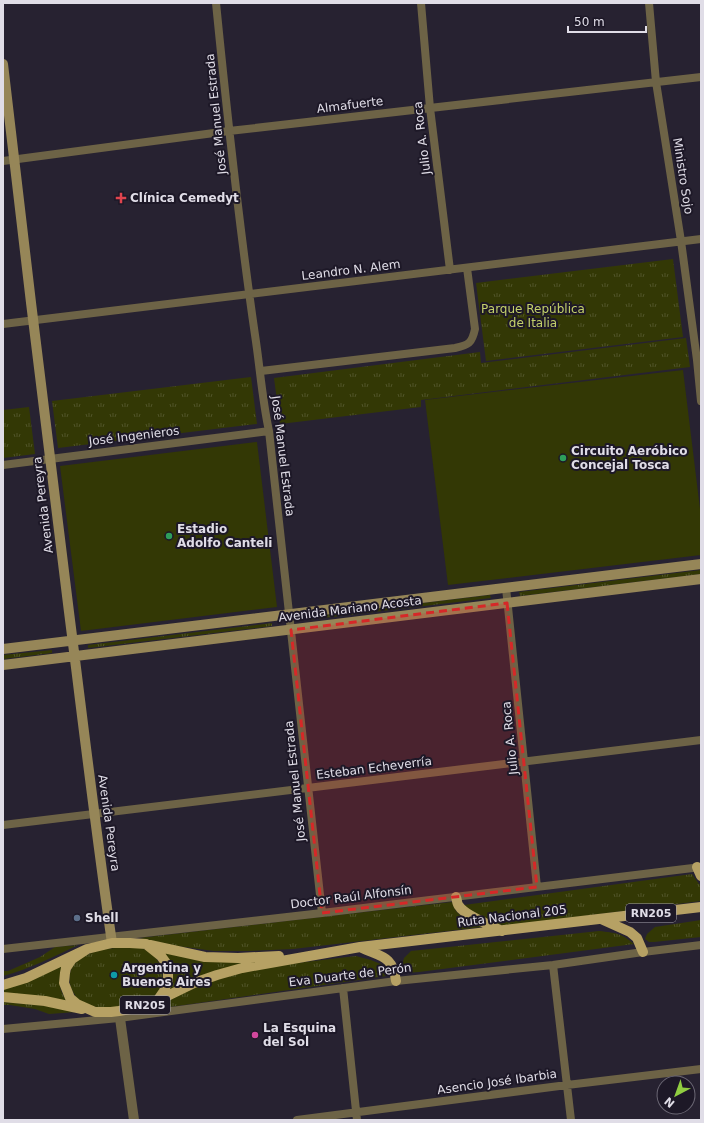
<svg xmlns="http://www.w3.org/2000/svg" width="704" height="1123" viewBox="0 0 704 1123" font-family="'DejaVu Sans',sans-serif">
	<defs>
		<pattern id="grass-tufts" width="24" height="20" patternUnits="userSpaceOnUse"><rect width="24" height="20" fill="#333805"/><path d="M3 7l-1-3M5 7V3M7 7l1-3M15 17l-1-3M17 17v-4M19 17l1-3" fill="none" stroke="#505429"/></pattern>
	</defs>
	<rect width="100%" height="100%" fill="#272231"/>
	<!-- grass -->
	<path fill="url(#grass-tufts)" d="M673,259l10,78 -197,24 -10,-78z
		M686,338l4,29 -269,33v7l-141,17 -6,-46 206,-26 1,11z
		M251,377l6,47 -199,24 -6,-47z
		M29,407l6,47 -32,4v-48z
		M701,570v4l-181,22 -1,-4z
		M490,595l1,3 -184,22 -1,-3z
		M272,623v3l-184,22v-3z
		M52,650v3l-49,6v-4z
		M692,874l7,10 2,1v16l-195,25c-18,-4 -28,-9 -42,-21z
		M452,902l4,9 5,5 21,11 -189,22 -44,2h-35l-37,-5 -38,-8z
		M701,920v17l-47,5h-5l-4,-3 2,-5 8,-7z
		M599,931c17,2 22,2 35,13l-215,28c-9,1 -13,1 -17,-7l2,-7 7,-7z
		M78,945c-25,12 -49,24 -75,31v-5h5l32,-14 15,-10z
		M128,947c7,0 14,0 20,4 15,9 21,33 6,45 -8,7 -20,9 -31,11 -9,1 -19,2 -27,0 -5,-1 -13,-4 -17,-7 -1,0 -4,-4 -4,-5 -9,-12 -7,-29 6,-37 14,-9 30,-10 47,-11z
		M158,950l134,8 -126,36 4,-7z
		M356,956c14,4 28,6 37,19l-251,36 57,-26 24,-9 57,-11z
		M64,964c-7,14 -6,27 5,39l-66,-9v-6z
		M3,1002l48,4 25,6 -27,2 -14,-5 -25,-4h-7z"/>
	<!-- garden -->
	<path fill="#333805" d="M683,370l18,147v38l-253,30 -23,-185z
		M257,442l20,165 -196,24 -21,-165z"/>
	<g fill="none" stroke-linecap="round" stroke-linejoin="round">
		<!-- minor -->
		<path stroke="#6d6346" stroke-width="8" d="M216,3c11,111 23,222 39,332 5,32 7,64 14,96l53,482
			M421,3l9,105 20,162
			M649,3l7,79 25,159 16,119 4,41
			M3,161l226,-30 472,-54
			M3,324l698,-85
			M261,371l194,-23c14,-3 17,-5 20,-19l-8,-61
			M3,465l266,-34
			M506,588l31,299
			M3,825l698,-85
			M3,949l319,-36 379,-46
			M553,965l18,155
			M343,988l14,132
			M3,1029l116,-11 277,-37 157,-16 90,-13 58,-7
			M297,1120l270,-35 134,-16"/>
		<!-- tertiary -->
		<path stroke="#6d6346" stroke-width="10" d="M119,1011l15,109"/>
		<!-- secondary -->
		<path stroke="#968658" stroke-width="10" d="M3,64c21,183 43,365 66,548 14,110 27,221 43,331
			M3,649l698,-85
			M3,665l698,-86"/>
		<!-- primary -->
		<path stroke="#b6a164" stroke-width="10" d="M697,867l4,9
			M456,897c1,3 1,7 3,9 5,9 33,20 43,25
			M601,919l29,13 7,6 6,14
			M150,945l55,12 33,1 41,-2
			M362,948c20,9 31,8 34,33
			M3,985l23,-7 61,-29 25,-6h18l16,1 15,12 5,7 2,9v8l-4,11 -7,10 -21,7 -17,3 -8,1h-16l-18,-8 -7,-6 -6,-15 1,-10 1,-5 6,-9 15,-10
			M3,997l42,4 37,8
			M157,1001l37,-18 23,-8 25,-7 118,-21 341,-40"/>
	</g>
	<!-- marked area -->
	<path fill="#d62828" fill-opacity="0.2" stroke="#d62828" stroke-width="3" stroke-dasharray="8 5" stroke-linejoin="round" d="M507,603l30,284 -215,26 -31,-283z"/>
	<!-- markers -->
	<path fill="#e0444e" stroke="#1d1827" stroke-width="1.5" d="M119 192h4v4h4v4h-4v4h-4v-4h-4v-4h4z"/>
	<g fill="#2e9e5b" stroke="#1d1827" stroke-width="1.5">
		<circle cx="563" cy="458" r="4"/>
		<circle cx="169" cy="536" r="4"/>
	</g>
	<circle fill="#5c6f8a" stroke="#1d1827" stroke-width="1.5" cx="77" cy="918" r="4"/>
	<circle fill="#0f9aa8" stroke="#1d1827" stroke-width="1.5" cx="114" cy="975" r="4"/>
	<circle fill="#d1479c" stroke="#1d1827" stroke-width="1.5" cx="255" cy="1035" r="4"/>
	<g text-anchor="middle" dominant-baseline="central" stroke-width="4" stroke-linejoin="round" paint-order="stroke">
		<!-- shield labels -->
		<g fill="#1d1827" stroke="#a6a2ad" stroke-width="1">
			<rect x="626" y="904" width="50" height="18" rx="3"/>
			<rect x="120" y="996" width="50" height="18" rx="3"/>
		</g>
		<g font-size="11" font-weight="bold" fill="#e0dde7">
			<text x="651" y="913">RN205</text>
			<text x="145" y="1005">RN205</text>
		</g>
		<!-- street labels -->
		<g font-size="12" fill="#e0dde7" stroke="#1d1827">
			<text transform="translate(350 105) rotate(-7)">Almafuerte</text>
			<text transform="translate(216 114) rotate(-96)">José Manuel Estrada</text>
			<text transform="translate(422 138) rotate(-97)">Julio A. Roca</text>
			<text transform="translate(683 176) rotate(81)">Ministro Sojo</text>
			<text transform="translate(351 270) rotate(-7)">Leandro N. Alem</text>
			<text transform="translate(134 436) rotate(-7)">José Ingenieros</text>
			<text transform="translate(283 456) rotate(83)">José Manuel Estrada</text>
			<text transform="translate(43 505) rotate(-97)">Avenida Pereyra</text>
			<text transform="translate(350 609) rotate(-7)">Avenida Mariano Acosta</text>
			<text transform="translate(510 738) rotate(-96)">Julio A. Roca</text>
			<text transform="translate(374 768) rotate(-7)">Esteban Echeverría</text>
			<text transform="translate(295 781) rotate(-96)">José Manuel Estrada</text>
			<text transform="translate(109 823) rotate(82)">Avenida Pereyra</text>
			<text transform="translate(351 897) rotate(-7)">Doctor Raúl Alfonsín</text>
			<text transform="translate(512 916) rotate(-7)">Ruta Nacional 205</text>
			<text transform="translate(350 975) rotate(-7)">Eva Duarte de Perón</text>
			<text transform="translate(497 1082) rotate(-8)">Asencio José Ibarbia</text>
		</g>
		<!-- poi labels -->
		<g font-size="12" font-weight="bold" fill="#e0dde7" stroke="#1d1827" text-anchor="start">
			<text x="130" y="198">Clínica Cemedyt</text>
			<text x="571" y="451">Circuito Aeróbico<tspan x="571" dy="14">Concejal Tosca</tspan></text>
			<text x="177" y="529">Estadio<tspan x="177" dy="14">Adolfo Canteli</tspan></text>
			<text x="85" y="918">Shell</text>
			<text x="122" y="968">Argentina y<tspan x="122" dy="14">Buenos Aires</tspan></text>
			<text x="263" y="1028">La Esquina<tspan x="263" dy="14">del Sol</tspan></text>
		</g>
		<!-- park labels -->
		<g font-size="12" fill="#c3d06a" stroke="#1d1827">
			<text x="533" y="309">Parque República<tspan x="533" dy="14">de Italia</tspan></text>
		</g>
	</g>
	<!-- border -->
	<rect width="704" height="1123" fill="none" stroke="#e0dde7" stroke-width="8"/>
	<!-- north arrow -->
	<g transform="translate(676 1095) rotate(221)"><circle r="19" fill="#1d1827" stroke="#6b6774"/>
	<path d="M0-3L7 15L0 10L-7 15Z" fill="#90cd41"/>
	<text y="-6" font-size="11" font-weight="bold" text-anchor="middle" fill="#e0dde7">N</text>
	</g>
	<!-- scale -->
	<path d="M568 26v6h78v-6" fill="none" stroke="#e0dde7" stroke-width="2"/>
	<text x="574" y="26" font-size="12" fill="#e0dde7" stroke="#1d1827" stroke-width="3" paint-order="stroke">50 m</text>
</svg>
